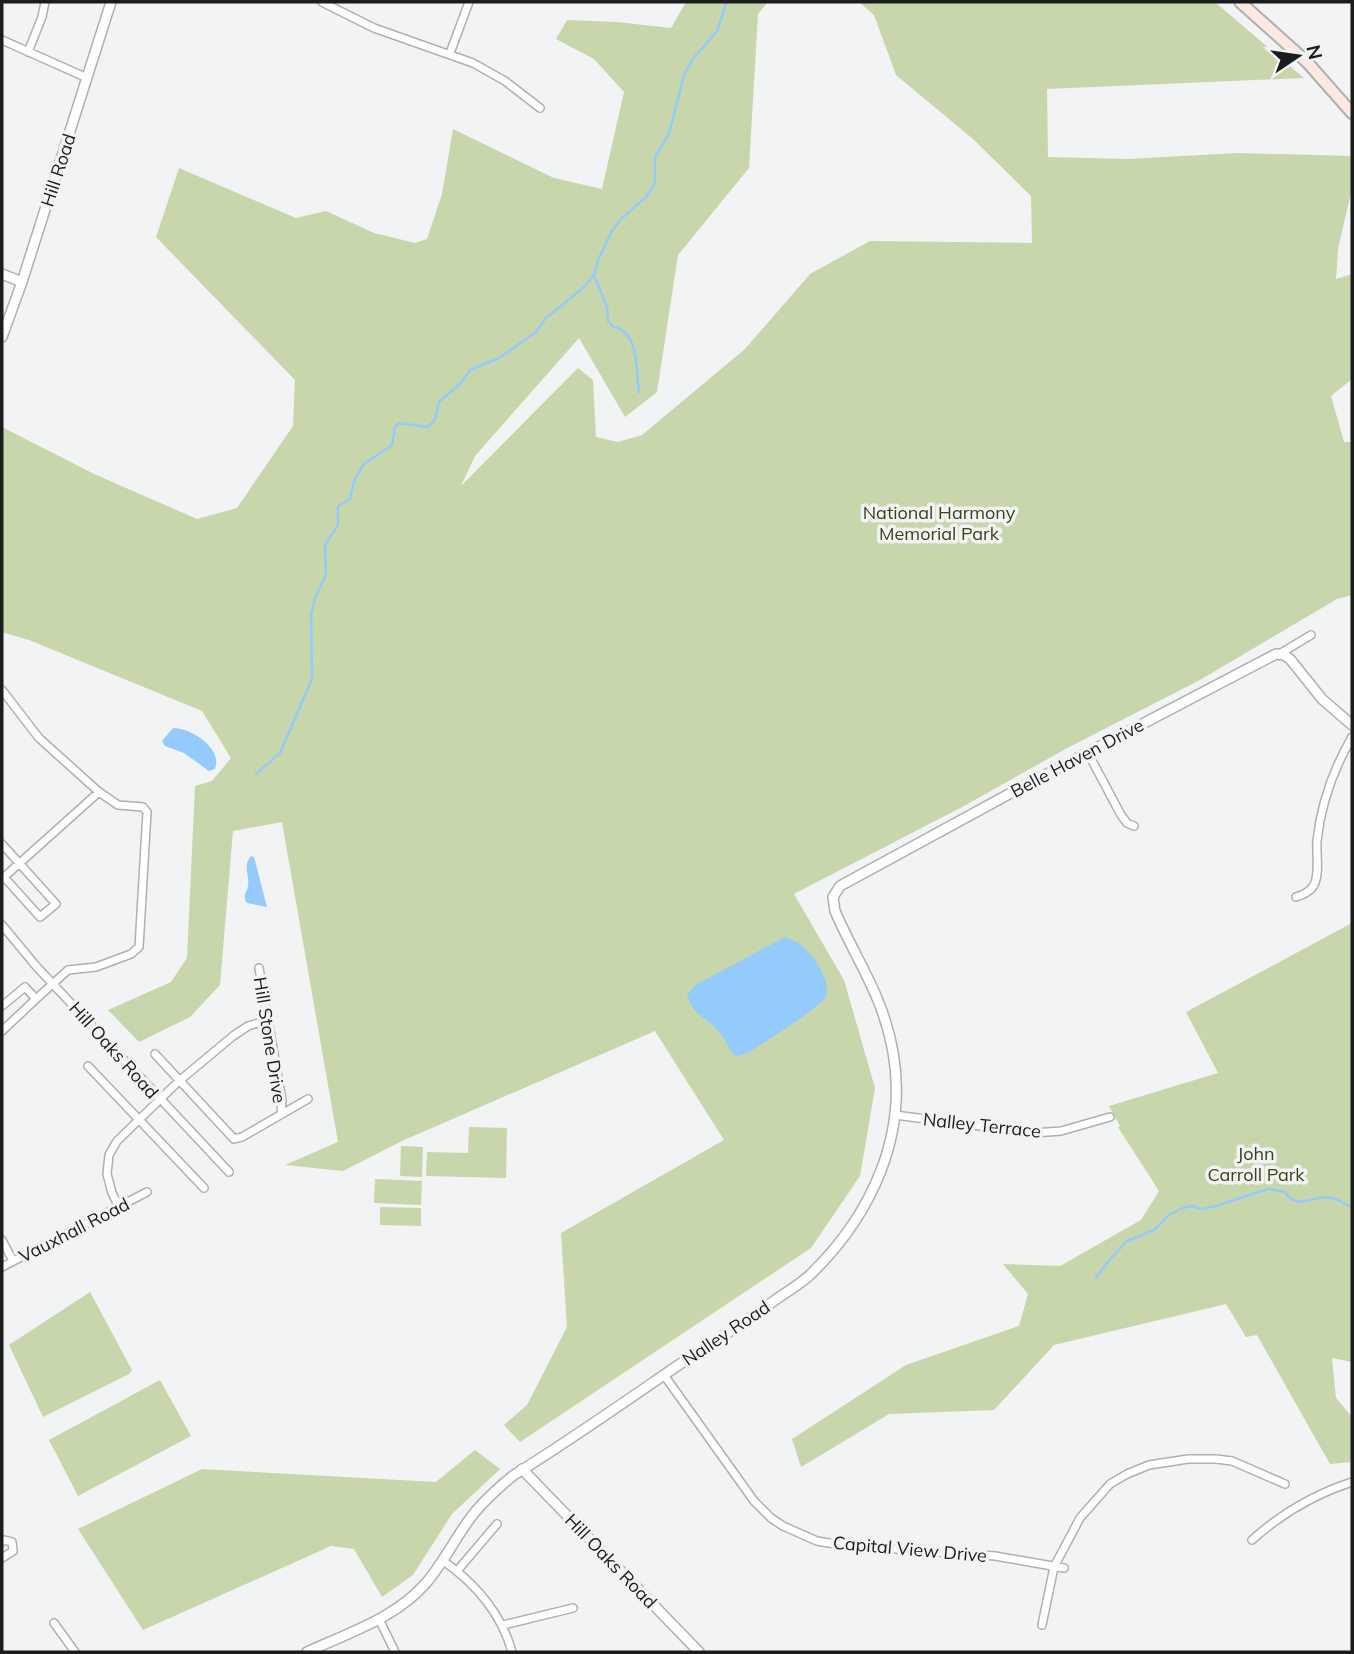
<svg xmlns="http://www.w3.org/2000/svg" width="1354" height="1654" viewBox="0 0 1354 1654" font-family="Mulish,sans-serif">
	<rect width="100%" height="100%" fill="#f1f3f4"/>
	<!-- green -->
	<path fill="#c8d6ab" d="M686,2h82l-10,12 -9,154 -71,87 -21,137 -32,25 -46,-79 -104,118 -14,30 117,-118 15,12 3,57 22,5 24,-7 103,-86 65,-75 60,-33 162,2 -1,-47 -58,-57 -77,-64 -22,-60 -15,-13h356l89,76 -257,11 1,68 79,2 111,-6 114,3v32l-14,61 -2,30 16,-5v105l-21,17 13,46h8v153l-15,4 -137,81 -129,66 -109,61 -168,87 50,86 31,108 -15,88 -49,72 -291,194 -16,-17 23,-20 40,-78 -6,-94 163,-93 -69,-109 -253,110 -59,30 -58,-6 53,-23 -56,-320 -49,9 -13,154 -30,32 -51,25 -31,-32 63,-28 16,-24 8,-172 17,-5 19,-23 -29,-47 -173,-71 -27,-8v-205l92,47 103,45 40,-11 56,-82 2,-46 -139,-143 23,-69 117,50 30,-7 48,22 41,10 12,-4 15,-45 11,-65 101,49 48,11 22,-97 -30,-33 -38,-20 11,-19 50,2 54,6z
		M1352,923v439l-20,-4 4,40 16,19v45l-22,2 -73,-129 -11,2 -20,-33 -172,41 -60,65 -105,4 -88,53 -9,-28 114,-74 113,-39 9,-32 -25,-30 57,2 81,-46 18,-29 -41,-64 2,-1 -11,-20 109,-33 -32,-61z
		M469,1127l38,1 -1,50 -80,-2 1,-24 41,1z
		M401,1146l22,1 -1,30 -22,-1z
		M375,1179l47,2 -1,24 -47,-2z
		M380,1207l41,1v18l-41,-1z
		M90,1292l42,78 -3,4 -86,43 -34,-72z
		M160,1380l31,56 -113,60 -29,-56z
		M475,1450l25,19 -48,45 -39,61 -31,22 -28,-48 -23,-3 -188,84 -65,-101 124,-60 234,13z"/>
	<!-- water -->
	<path fill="#95cafc" d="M173,728c19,0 50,21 42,41l-6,2 -25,-18 -19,-7 -3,-5z
		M251,856l3,1 13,50 -20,-4c-5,-8 -1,-8 1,-17 2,-12 -6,-19 3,-30z
		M785,937c16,5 24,14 33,28 5,8 11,20 8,31 -5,12 -65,48 -80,58l-10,2c-8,-7 -10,-16 -17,-24 -13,-16 -27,-16 -32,-38l10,-10z"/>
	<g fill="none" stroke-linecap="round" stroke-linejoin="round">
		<!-- stream -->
		<path stroke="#95cafc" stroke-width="2.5" d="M594,275l13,32 1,14 5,6c26,3 23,44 26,65
			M256,774l24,-21 32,-74 -1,-64 4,-17 11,-23 -1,-30 13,-20v-19l12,-7 4,-18 10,-17 28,-19 3,-18 4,-4 28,4 8,-7 4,-18 22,-19 9,-13 29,-12 37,-26 9,-13 39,-32 10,-12 4,-15 14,-29 9,-12 26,-23 8,-13v-26l14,-23 15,-59 8,-15 25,-29 10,-29
			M1096,1278l15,-20 16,-17 27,-11 15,-15 14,-7 9,-2 9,3 15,-3 52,-17 17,3 6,7 9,3 25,-5 11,2 16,8"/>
		<defs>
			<path id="minor" d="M322,2l52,26 99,35 32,18 35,27
				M2,40l83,37
				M28,52l14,-35 3,-15
				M450,53l19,-51
				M1281,653l30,-18
				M2,690l37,48 60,54 19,13 25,2 4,5 -8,135 -8,7 -35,13 -28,3 -32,29
				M1088,753l33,62 6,8 7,3
				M2,844l54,60 -16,13 -36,-40
				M3,878l96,-86
				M1296,897c7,-2 14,-5 18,-12 6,-12 2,-31 3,-44 4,-39 16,-71 35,-104
				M2,925l34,41 193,206
				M259,968l23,132 -1,13
				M2,1006l23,-19 11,12 -34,32
				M155,1054l79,85 8,-2 66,-38
				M88,1066l116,122
				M895,1115l139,18 27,-2 49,-14
				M119,1207l-7,-14 -5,-19 2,-19 8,-14 62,-60 54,-45 15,-10 20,-6
				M2,1240l11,21
				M2,1267l145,-75
				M664,1375l90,126 17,17 12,8 34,15 24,4 154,11 69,12
				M1252,1540c29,-26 63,-46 100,-58
				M2,1542l2,-2 8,2 1,9 -11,7
				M442,1560c33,23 59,52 70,92
				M457,1571l40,-47
				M379,1619l16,33
				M54,1623l21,29
				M503,1625l70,-17
				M1042,1625l12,-58 26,-49 30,-34 17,-10 22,-9 39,-6h28l16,2 53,23"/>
			<path id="tertiary" d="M2,274l20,8
				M2,337l20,-55 89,-280
				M522,1469l177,183
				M307,1652c41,-19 89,-34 119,-69 19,-22 31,-49 49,-71 12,-14 25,-26 39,-37 55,-34 109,-72 163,-109 34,-22 68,-44 101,-68 12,-8 25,-16 34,-25 59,-58 96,-137 81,-221 -10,-57 -36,-90 -58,-141l-2,-14 7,-11 182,-99 254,-133 8,1 6,4 32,40 30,26"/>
			<path id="secondary" d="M1240,2l67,60 45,51"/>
		</defs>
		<!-- minor casing -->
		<use href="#minor" stroke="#aeb0b1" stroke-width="10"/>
		<!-- tertiary casing -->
		<use href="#tertiary" stroke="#aeb0b1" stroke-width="12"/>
		<!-- secondary casing -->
		<use href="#secondary" stroke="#aeb0b1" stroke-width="14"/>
		<!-- minor -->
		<use href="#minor" stroke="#fff" stroke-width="7"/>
		<!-- tertiary -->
		<use href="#tertiary" stroke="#fff" stroke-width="9"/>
		<!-- secondary -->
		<use href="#secondary" stroke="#fee8e1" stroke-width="10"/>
	</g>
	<g text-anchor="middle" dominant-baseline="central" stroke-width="7" stroke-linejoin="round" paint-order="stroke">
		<!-- street labels -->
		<g font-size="18" fill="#1b1c1d" stroke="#f1f3f4">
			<text transform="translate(58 170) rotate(-72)">Hill Road</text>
			<text transform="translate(1077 758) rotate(-28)">Belle Haven Drive</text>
			<text transform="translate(270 1040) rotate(81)">Hill Stone Drive</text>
			<text transform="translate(114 1050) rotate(48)">Hill Oaks Road</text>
			<text transform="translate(982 1125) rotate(6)">Nalley Terrace</text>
			<text transform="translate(74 1230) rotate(-27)">Vauxhall Road</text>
			<text transform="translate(726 1333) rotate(-34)">Nalley Road</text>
			<text transform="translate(910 1549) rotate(5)">Capital View Drive</text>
			<text transform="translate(611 1561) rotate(46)">Hill Oaks Road</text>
		</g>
		<!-- park labels -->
		<g font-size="18" fill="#384415" stroke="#f1f3f4">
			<text x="939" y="512">National Harmony<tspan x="939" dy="21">Memorial Park</tspan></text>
			<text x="1256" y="1153">John<tspan x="1256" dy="21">Carroll Park</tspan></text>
		</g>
	</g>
	<!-- border -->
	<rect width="1354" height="1654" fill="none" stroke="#1b1c1d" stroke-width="7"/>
	<!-- north arrow -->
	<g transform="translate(1298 56) rotate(77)" stroke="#f1f3f4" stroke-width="5" paint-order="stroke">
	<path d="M0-5L12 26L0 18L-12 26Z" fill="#1b1c1d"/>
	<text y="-10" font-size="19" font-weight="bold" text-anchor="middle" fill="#1b1c1d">N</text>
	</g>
</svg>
